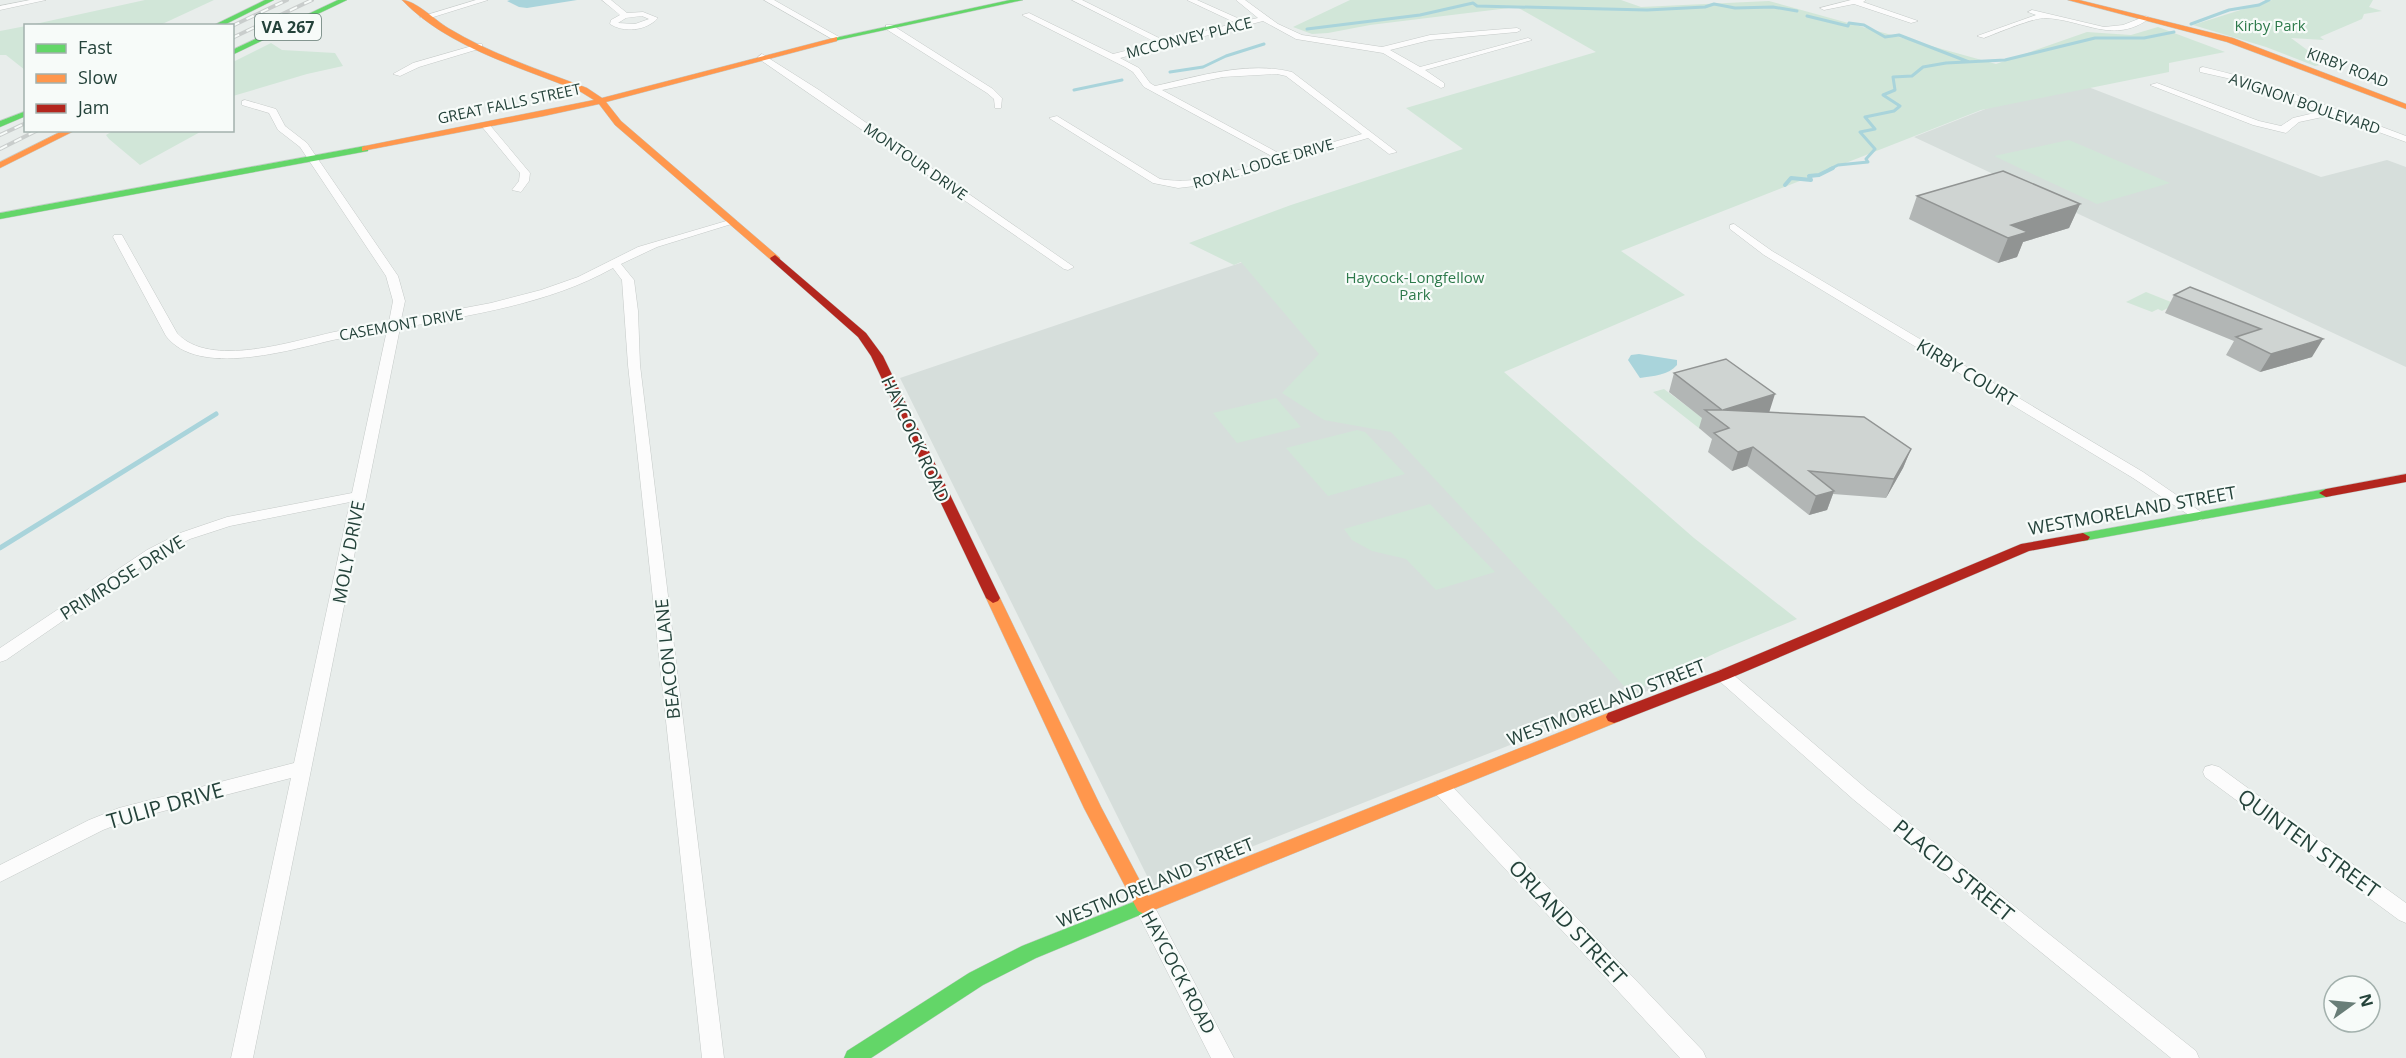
<svg xmlns="http://www.w3.org/2000/svg" width="2406" height="1058" viewBox="0 0 2406 1058" font-family="'Open Sans',sans-serif">
	<rect width="100%" height="100%" fill="#e8edeb"/>
	<!-- built -->
	<path fill="#d6dedb" d="M2065,78l256,99 66,-17 19,7v200l-492,-230z
		M1243,262l412,426 -503,198 -252,-508z"/>
	<!-- green -->
	<path fill="#d1e6d8" d="M145,0h69l-56,26h-132z
		M1350,0h271l20,7 128,-6 227,63 91,-32 44,3 27,-8 67,25 -56,11v9l-188,38 -360,141 64,44 -181,77 190,166 103,81 -77,32 -90,42 -75,-85 -164,-176 -67,-12 -42,-27 37,-39 -78,-92 -7,3 -45,-22 102,-38 172,-56 -57,-41 190,-56 -79,-45 -147,18 -42,8 -16,1 -19,-7z
		M2272,0h101l-4,7 13,4 -18,3 -2,5 -42,18 4,3 -33,-2 23,17 7,10 -6,1 -49,-19 -73,-22z
		M26,26v44h-1l-19,-15h-6v-24z
		M271,43l11,7 53,3 8,13 -36,8 -74,22v-34z
		M107,131h95l-62,34 -31,-26 -3,-4 5,-3z
		M2069,140l101,43 -73,21 -103,-48z
		M2146,292l30,12 -14,7 -4,-2 -6,3 -26,-10z
		M1664,389l48,36 -12,4 -47,-37z
		M1276,398l25,29 -64,16 -24,-30z
		M1357,430l8,2 40,42 -77,22 -42,-48z
		M1430,504l65,68 -59,18 -30,-31 -34,-8 -20,-11 -8,-11z"/>
	<!-- water -->
	<path fill="#a9d4db" d="M510,0h67l-50,8 -8,-1 -12,-6z
		M1639,354l38,6v5c-8,10 -24,11 -37,13l-12,-18 3,-5z"/>
	<g fill="none" stroke-linecap="round" stroke-linejoin="round">
		<!-- stream-far2 -->
		<path stroke="#a9d4db" stroke-width="3" d="M1807,16l41,10 1,-3 15,2 21,12 14,-2 70,27
			M2191,24l38,-14 30,-5 10,-5
			M1307,29l113,-14 53,-12 4,3 170,4 58,-3 9,-3 21,4 38,-1 24,4
			M1170,72l33,-5 23,-11 38,-12
			M1074,90l48,-10
			M1830,169l8,-4 30,-3 -2,-3 9,-10 -15,-17 15,-3 -10,-12 29,-6 6,-5 -17,-11 12,-5 -2,-13 19,-1 11,-9 23,-4 59,-3 90,-22h49l30,-6"/>
		<!-- stream-far1 -->
		<path stroke="#a9d4db" stroke-width="4" d="M1785,185l6,-7 20,2 -2,-4 10,-1 14,-7"/>
		<!-- stream -->
		<path stroke="#a9d4db" stroke-width="5" d="M0,548l216,-134"/>
		<defs>
			<path id="street" d="M30,0h16l-46,10v-4z
				M476,0h12l-61,19 -7,-2z
				M602,0h9l16,13 16,-1 15,6c-12,13 -34,15 -48,6l1,-4 9,-5zM642,16l7,3 -14,5 -17,-1 8,-5z
				M764,0h10l67,38 -7,2z
				M1072,0h10l83,41 71,-18 -49,-23h10l47,21 14,-3 -22,-18h9l33,24 24,11 80,12 48,-12 87,-7 4,2 -4,2 -87,8 -40,10 30,17 108,-29 4,2 -107,30 19,13v4l-3,1 -58,-35 -87,-14 -33,-18 -143,37 19,10 11,15 5,3c44,-10 93,-25 137,-14l105,80 -8,2 -21,-16 -156,46 -34,4 -25,-5 -104,-65 8,-2 103,63c40,7 77,-9 115,-21l-131,-71 -11,-15 -8,-5 -103,-52 7,-2 84,41 44,-11zM1277,74l9,2 76,58 -78,22 -122,-66 61,-13z
				M1851,0h15l-3,2 55,19 -7,2 -57,-19 -30,6 -4,-2z
				M2032,10l72,17 19,-2 23,-9 4,2c-36,27 -66,2 -104,0 -11,-1 -49,15 -62,20l-7,-2 59,-21 -8,-3z
				M886,25h6l101,64 9,9 -1,10h-6l-1,-9 -7,-6 -101,-64z
				M479,44h3v4l-63,19 -19,9 -7,-2 20,-11z
				M762,54l57,36 255,177 -6,3 -4,-1 -305,-210 -1,-2z
				M2203,67c70,16 136,44 203,69v6l-74,-27 -33,7 -13,11 -33,-8 -103,-40 7,-2 102,38 22,5 12,-8 30,-7 -83,-30 -40,-9v-4z
				M245,100l31,9 9,17 22,17 91,133 7,25 -4,19 90,-17 50,-13 37,-13 60,-30 95,-28 5,3 -81,25 -36,17 13,16 4,31 2,54 84,693h-22l-74,-693 -6,-85 -9,-12c-64,36 -142,47 -213,60l-147,730h-22l60,-280 -162,42 -26,10 -103,52v-17l89,-45 30,-12 175,-45 56,-261 -120,24 -40,13 -33,17 -151,104 -6,2v-14l147,-98 33,-17 47,-16 125,-24 35,-163c-18,3 -36,6 -54,10 -43,10 -135,38 -167,-4l-53,-99 1,-2h8l55,98c32,36 116,8 157,-1 18,-4 36,-7 55,-10l4,-21 -7,-25 -86,-129 -22,-17 -9,-17 -27,-8v-4z
				M483,124h6l41,49 -1,8 -8,11 -9,-2 7,-9 1,-8 -37,-45z
				M1734,224l38,27 371,221 64,44 -7,5 -5,-2 -62,-41 -369,-223 -34,-26v-4z
				M1723,669l6,2 139,119 328,261 3,7h-28l-317,-258 -137,-121 -3,-4 3,-4z
				M2212,765l7,2 187,136v20l-7,-3 -194,-143 -2,-5 2,-5z
				M1441,780l7,2 255,269 3,7h-26l-246,-266 -2,-5 2,-5z
				M1144,897l7,3 83,158h-23l-77,-152 3,-6z"/>
			<path id="fast" d="M265,0h9l-52,26h-10z
				M338,0h9l-115,55v-5z
				M1010,0h13l-189,41 -4,-2z
				M26,111v5l-26,11v-6z
				M365,146l3,1v4l-368,68v-6z
				M2326,489l7,4 -2,3 -248,45 -7,-4 7,-4z
				M1146,897l6,3 3,5 -3,5 -116,48 -53,27 -112,73h-27l3,-7 122,-78 53,-27z"/>
			<path id="slow" d="M402,0c13,0 33,20 46,28 43,26 92,42 139,60l15,10 235,-61v4l-231,61 15,19 159,137 -1,2h-8l-156,-135 -16,-21 -55,12 -182,35v-4l3,-1 229,-46 -13,-8c-60,-25 -133,-44 -179,-92z
				M2068,0h11l154,38 173,66v5l-179,-67z
				M64,130h12l-76,38v-6z
				M993,593l7,5 101,209 47,89 460,-183 6,-2 6,2 2,4 -2,4 -476,193 -6,-3 -54,-103 -98,-210z"/>
			<path id="jam" d="M775,255l91,78 17,23 117,242 -2,3 -5,2 -7,-5 -115,-242 -13,-19 -87,-77 -1,-2z
				M2406,474v8l-80,15 -7,-4 7,-4z
				M2083,533l7,4 -2,3 -59,11 -301,128 -108,42 -6,2 -6,-2 -2,-4 2,-4 110,-42 303,-127z"/>
		</defs>
		<!-- street casing -->
		<use href="#street" stroke="#c5cac8" stroke-width="1"/>
		<!-- fast casing -->
		<use href="#fast" stroke="#c3cbc8" stroke-width="1"/>
		<!-- slow casing -->
		<use href="#slow" stroke="#c3cbc8" stroke-width="1"/>
		<!-- jam casing -->
		<use href="#jam" stroke="#c3cbc8" stroke-width="1"/>
		<!-- street -->
		<use href="#street" fill="#fcfcfc" fill-rule="evenodd"/>
		<!-- fast -->
		<use href="#fast" fill="#63d668" fill-rule="evenodd"/>
		<!-- slow -->
		<use href="#slow" fill="#ff974d" fill-rule="evenodd"/>
		<!-- jam -->
		<use href="#jam" fill="#b3261e" fill-rule="evenodd"/>
		<defs>
			<path id="rail" d="M232,26l55,-26
				M232,38l80,-38
				M0,135l26,-12
				M0,149l38,-19"/>
		</defs>
		<!-- rail casing -->
		<use href="#rail" stroke="#c9cdcc" stroke-width="4"/>
		<!-- rail -->
		<use href="#rail" stroke="#f7fbf9" stroke-width="2" stroke-dasharray="8" stroke-linecap="butt"/>
	</g>
	<!-- wall -->
	<path fill="#b2b6b5" d="M1917,196l163,8 -11,24 -46,14 -6,15 -19,6 -89,-44z
		M2190,287l122,70 -52,15 -34,-17 8,-14 -69,-28 9,-18z
		M1674,373l95,40 142,36 -8,19 -17,30 -53,-4 -6,16 -18,5 -62,-49 -15,5 -24,-19 4,-13 -13,-11 3,-10 -33,-26z"/>
	<!-- shaded-wall -->
	<path fill="#919493" d="M2080,204l-11,24 -46,14 -6,15 -19,6 10,-25 3,-13z
		M2323,339l-11,18 -52,15 11,-18z
		M1775,394l-6,19 -46,-3z
		M1753,447l-6,19 -15,5 6,-19z
		M1911,449l-8,19 -17,30 8,-19z
		M1834,491l-7,19 -18,5 7,-19z"/>
	<!-- building -->
	<path fill="#cfd4d2" stroke="#919493" stroke-width="1.5" d="M2003,171l77,33 -69,21 17,7 -20,6 -91,-42z
		M2190,287l133,52 -52,15 -35,-17 25,-8 -87,-34z
		M1726,359l49,35 -52,16 141,7 47,32 -17,30 -85,-8 25,20 -18,5 -63,-49 -15,5 -24,-19 15,-5 -24,-18h17l-48,-37z"/>
	<g text-anchor="middle" dominant-baseline="central" stroke-width="4.5" stroke-linejoin="round" paint-order="stroke">
		<!-- far-park labels -->
		<g font-size="15" fill="#2d7a4b" stroke="#f7fbf9">
			<text x="2270" y="25">Kirby Park</text>
			<text x="1415" y="277">Haycock-Longfellow<tspan x="1415" dy="17">Park</tspan></text>
		</g>
		<!-- far-street labels -->
		<g font-size="15" fill="#24423a" stroke="#f7fbf9">
			<text transform="translate(1189 37) rotate(-14)">MCCONVEY PLACE</text>
			<text transform="translate(2348 67) rotate(21)">KIRBY ROAD</text>
			<text transform="translate(509 103) rotate(-12)">GREAT FALLS STREET</text>
			<text transform="translate(2305 103) rotate(19)">AVIGNON BOULEVARD</text>
			<text transform="translate(916 161) rotate(35)">MONTOUR DRIVE</text>
			<text transform="translate(1263 163) rotate(-16)">ROYAL LODGE DRIVE</text>
			<text transform="translate(401 324) rotate(-10)">CASEMONT DRIVE</text>
		</g>
		<!-- shield labels -->
		<rect fill="#f7fbf9" stroke="#637a73" stroke-width="1.5" x="255" y="14" width="66" height="26" rx="4.5"/>
		<g font-size="16" font-weight="bold" fill="#24423a">
			<text x="288" y="27">VA 267</text>
		</g>
		<!-- street labels -->
		<g font-size="18" fill="#24423a" stroke="#f7fbf9">
			<text transform="translate(1967 372) rotate(31)">KIRBY COURT</text>
			<text transform="translate(916 439) rotate(65)">HAYCOCK ROAD</text>
			<text transform="translate(2132 510) rotate(-10)">WESTMORELAND STREET</text>
			<text transform="translate(348 552) rotate(-79)">MOLY DRIVE</text>
			<text transform="translate(122 577) rotate(-32)">PRIMROSE DRIVE</text>
			<text transform="translate(667 659) rotate(-96)">BEACON LANE</text>
			<text transform="translate(1606 702) rotate(-21)">WESTMORELAND STREET</text>
			<text transform="translate(1155 882) rotate(-22)">WESTMORELAND STREET</text>
			<text transform="translate(1179 972) rotate(62)">HAYCOCK ROAD</text>
		</g>
		<!-- near-street labels -->
		<g font-size="21" fill="#24423a" stroke="#f7fbf9">
			<text transform="translate(165 805) rotate(-16)">TULIP DRIVE</text>
			<text transform="translate(2309 843) rotate(36)">QUINTEN STREET</text>
			<text transform="translate(1954 870) rotate(39)">PLACID STREET</text>
			<text transform="translate(1568 922) rotate(47)">ORLAND STREET</text>
		</g>
	</g>
	<!-- legend -->
	<rect x="24" y="24" width="210" height="108" fill="#f7fbf9" stroke="#a3b1ad" stroke-width="1.5"/>
	<rect x="36" y="44" width="30" height="9" fill="#63d668" stroke="#a3b1ad" stroke-width="1.5"/>
	<text x="78" y="54" font-size="18" fill="#24423a">Fast</text>
	<rect x="36" y="74" width="30" height="9" fill="#ff974d" stroke="#a3b1ad" stroke-width="1.5"/>
	<text x="78" y="84" font-size="18" fill="#24423a">Slow</text>
	<rect x="36" y="104" width="30" height="9" fill="#b3261e" stroke="#a3b1ad" stroke-width="1.5"/>
	<text x="78" y="114" font-size="18" fill="#24423a">Jam</text>
	<!-- north arrow -->
	<g transform="translate(2352 1004) rotate(75)"><circle r="28" fill="#f7fbf9" stroke="#a3b1ad" stroke-width="1.5"/>
	<path d="M0-4.5L10 22L0 15L-10 22Z" fill="#697e78"/>
	<text y="-9" font-size="16" font-weight="bold" text-anchor="middle" fill="#24423a">N</text>
	</g>
</svg>
